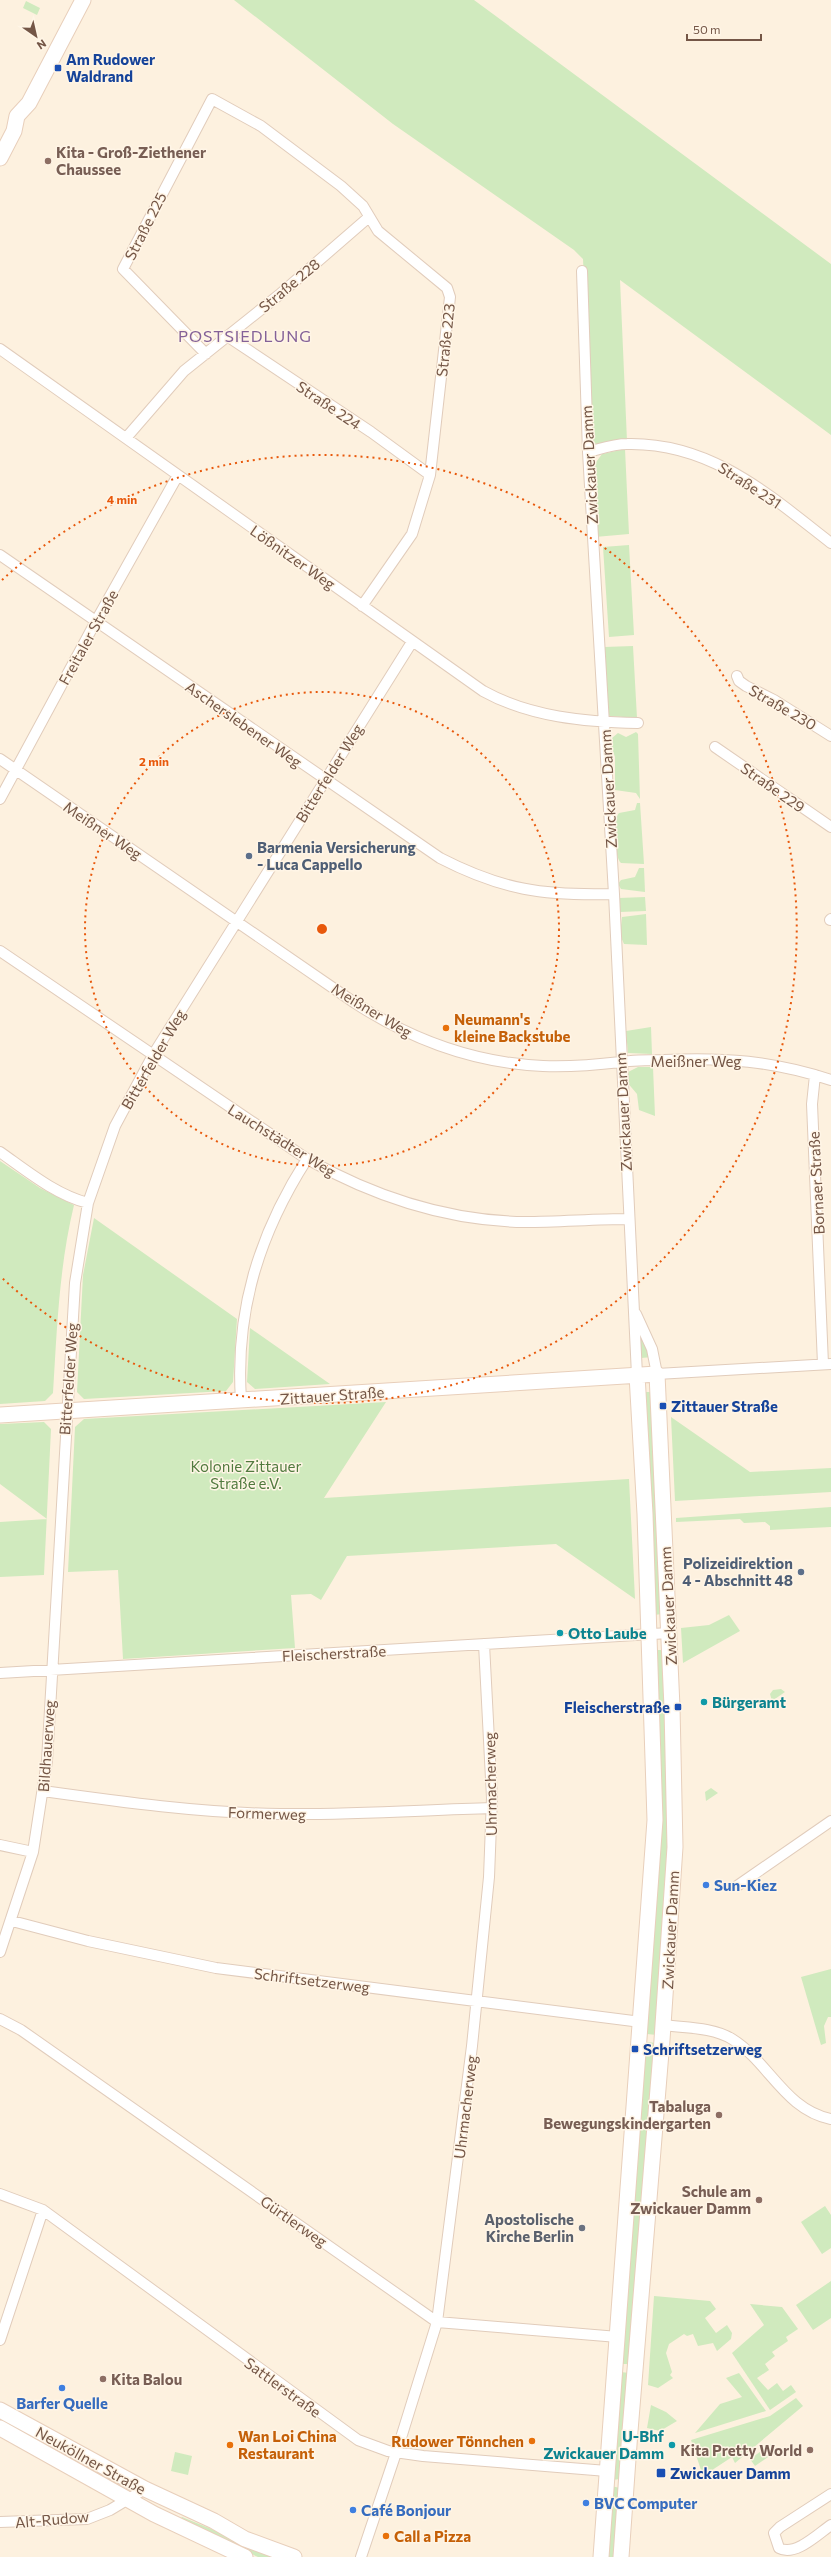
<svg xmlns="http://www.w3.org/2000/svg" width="831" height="2557" viewBox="0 0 831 2557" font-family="Commissioner,sans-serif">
	<rect width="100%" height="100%" fill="#fdf1df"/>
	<!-- green -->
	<path fill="#d0eabe" d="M234,0h240l357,264v171l-211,-155 7,161 -36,7 -8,-189 -9,-9 -181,-126z
		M26,1l14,7 -3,7 -14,-7z
		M625,449l4,85 -34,3 -2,-66 1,-6 8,-11z
		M629,545l5,90 -25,2 -6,-90z
		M633,646l4,72 -27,-2 -2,-1 -4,-68z
		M636,732l2,2 2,65 -4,-6 -21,-3v-33l-4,-12 1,-7 6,-5 8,4z
		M637,803h3l4,61 -23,-1c-7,-5 -8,-44 -2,-50l16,-3z
		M639,868h5l1,24 -24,-3 -3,-5 3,-4 14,-3z
		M645,897l1,14 -26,1 -1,-14z
		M646,914l1,31 -23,-1 -4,-9 2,-18z
		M651,1027l1,27 -24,-1 -2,-22z
		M638,1067h15l2,49 -16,-6 -2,-16 -11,-13 2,-9z
		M0,1161l40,27 34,17c-15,62 -17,124 -21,188l-8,8 -45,3z
		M94,1218l143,101 -4,63 -7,9 -142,8 -7,-7 6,-117z
		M250,1328l80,56 -75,5 -8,-7z
		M639,1331l13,26 -11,1z
		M643,1392h10l10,222 -10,1z
		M386,1402l-62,96 305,-19 6,120 -79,-55 -209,12 -26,44 -10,-6 -20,1 4,53 -172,11 -5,-89 -50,2 7,-145 9,-8z
		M671,1417l79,55 81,-4v24l-156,9z
		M44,1422l7,7 -7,146 -44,2v-55l47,-3 -47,-35v-60z
		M831,1507v20l-61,3v-4l-5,-4 -21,1 -4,-4 -64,3v-4z
		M729,1615l11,16 -57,32 -2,-35 28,-3z
		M655,1650h10l4,211 -5,24 4,1 -11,149 -10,-1 11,-163z
		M781,1689l4,3 -13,9 -2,-7 3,-4z
		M711,1788l7,5 -12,8 -1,-9z
		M831,1969v48h-3l-4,9 2,17 -5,2 -20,-68z
		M646,2042l11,1 -25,321h-10z
		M825,2206l6,9v33l-9,6 -21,-32z
		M831,2281v37l-18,12 -17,-25z
		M654,2296l56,5 6,8 -11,9 11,15 11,-8 5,8 -1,6 -14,12 -4,-8 -15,3 -5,-12 -6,2 -3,-2 -15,10 -3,9 6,19 -2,3 3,3 -15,10 -10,-3z
		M750,2304l32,3 16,22 -12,8 2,4 -16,11 3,4 -10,8 4,6 -12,8 11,12 9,-7 6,8 8,-6 5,7 -26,18 -38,-57 32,-28z
		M620,2372l10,1 -9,106 -10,1z
		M739,2373l27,38 -71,22 25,-29 22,-7 -16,-19z
		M796,2398l7,8 -68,57 -3,-6 -29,19 -12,-36 79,-24z
		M651,2405l15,7 11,9 -17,10 -13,-3z
		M0,2416l109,60 -3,6 -106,-59z
		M771,2444l6,7 -22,15 -5,-7z
		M175,2452l17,4 -4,19 -17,-4z
		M611,2486l9,2 -3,69h-12z
		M182,2517l98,40h-22l-79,-37z"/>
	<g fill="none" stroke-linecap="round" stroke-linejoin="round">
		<defs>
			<path id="street" d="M582,271l6,181 26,442 23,481
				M227,336l144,96 59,43
				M0,349l483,342c47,26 102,31 155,32
				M206,354l-83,-85 89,-170 49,27 80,60 22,20 15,25 69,57 3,9 -20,178 -18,59 -50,72
				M126,438l58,-67 95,-76 90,-78
				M588,452c12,-3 26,-8 39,-8 84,-2 142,51 204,99
				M0,555l440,303c62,32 104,38 174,36
				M737,676l2,5 7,5 28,14 57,36
				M715,747l116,80
				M0,759l355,244c57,37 120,60 188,63 26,1 52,-1 78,-4 14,-2 29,-2 43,-2 59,-3 110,1 167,20
				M0,799l96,-178 82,-146
				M830,920l1,-1
				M0,951l307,208c66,37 141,62 218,63 34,0 69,-3 103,-3
				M815,1075l-3,29 11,260
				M0,1152c27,19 56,43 88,51
				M636,1314l16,35 5,25 174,-10
				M241,1400c-6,-89 18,-166 66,-241
				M0,1673l669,-40
				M43,1791c79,11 158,22 237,23 71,1 141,-4 212,-6
				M0,1845l33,7
				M737,1886l94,-65
				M12,1921l76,20 128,27 425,54
				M0,1952l33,-100 14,-91 28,-478 13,-80 27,-77 38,-71 259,-413
				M0,2019l21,11 416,292 181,15
				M663,2025c22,3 50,2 69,14 37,23 53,71 99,80
				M0,2194l43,16 315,230 30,11 35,5 184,15
				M0,2340l43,-130
				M831,2494l-51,33 -6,6 5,15c16,9 39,-14 52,-23
				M0,2522l87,-3 23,-9 35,-21
				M361,2557l39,-116 37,-119 35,-276 17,-169 3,-79 -8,-154"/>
			<path id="secondary" d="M0,158l14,-27 3,-15 12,-13 54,-103
				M0,1415l657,-41 15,333 3,140 -13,193 -32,391 -9,126
				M0,2410l145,79 69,32 31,18 49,18
				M0,2428l154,86 91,43
				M601,2557l54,-737 -10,-306 -8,-139"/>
		</defs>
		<!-- street casing -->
		<use href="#street" stroke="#e1ccbb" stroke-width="12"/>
		<!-- secondary casing -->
		<use href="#secondary" stroke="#e8cfbb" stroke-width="17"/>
		<!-- street -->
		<use href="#street" stroke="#fff" stroke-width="10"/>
		<!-- secondary -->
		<use href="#secondary" stroke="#fff" stroke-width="15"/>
	</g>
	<!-- distance rings -->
	<g fill="none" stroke="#e8590c" stroke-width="2" stroke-dasharray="2 4">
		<circle cx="322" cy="929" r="237"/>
		<path d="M2 580A474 474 0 1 1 2 1278"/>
	</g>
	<!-- markers -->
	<g fill="#1a4fb4" stroke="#fff5e6" stroke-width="1.5">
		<rect x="54" y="64" width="8" height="8" rx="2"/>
		<rect x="659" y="1402" width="8" height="8" rx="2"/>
		<rect x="674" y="1703" width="8" height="8" rx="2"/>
		<rect x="631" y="2045" width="8" height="8" rx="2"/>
		<rect x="656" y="2468" width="10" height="10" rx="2"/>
	</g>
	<g fill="#8d6e63" stroke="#fff5e6" stroke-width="1.5">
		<circle cx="48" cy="161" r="4"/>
		<circle cx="719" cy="2115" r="4"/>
		<circle cx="759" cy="2200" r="4"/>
		<circle cx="103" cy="2379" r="4"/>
		<circle cx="810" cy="2450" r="4"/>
	</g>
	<g fill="#5c6f8a" stroke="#fff5e6" stroke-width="1.5">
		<circle cx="249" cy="856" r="4"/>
		<circle cx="801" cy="1572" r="4"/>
	</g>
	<g fill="#e8710a" stroke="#fff5e6" stroke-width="1.5">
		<circle cx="446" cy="1028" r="4"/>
		<circle cx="532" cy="2441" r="4"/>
		<circle cx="230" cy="2445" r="4"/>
		<circle cx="386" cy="2536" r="4"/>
	</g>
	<g fill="#0f9aa8" stroke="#fff5e6" stroke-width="1.5">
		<circle cx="560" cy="1633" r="4"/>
		<circle cx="704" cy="1702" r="4"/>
		<circle cx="672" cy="2445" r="4"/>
	</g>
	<g fill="#3f7fe0" stroke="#fff5e6" stroke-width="1.5">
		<circle cx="706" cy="1885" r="4"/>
		<circle cx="62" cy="2388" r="4"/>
		<circle cx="586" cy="2503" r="4"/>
		<circle cx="353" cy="2510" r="4"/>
	</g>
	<circle fill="#6b7280" stroke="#fff5e6" stroke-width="1.5" cx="582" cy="2228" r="4"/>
	<g text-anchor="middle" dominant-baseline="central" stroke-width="3" stroke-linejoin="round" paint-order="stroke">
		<!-- transit labels -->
		<g font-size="15" font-weight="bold" fill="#164399" stroke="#fff5e6" text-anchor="start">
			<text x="66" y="59">Am Rudower<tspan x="66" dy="17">Waldrand</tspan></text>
			<text x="671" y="1406">Zittauer Straße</text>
			<text x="670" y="1707" text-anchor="end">Fleischerstraße</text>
			<text x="643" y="2049">Schriftsetzerweg</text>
			<text x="670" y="2473">Zwickauer Damm</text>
		</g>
		<!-- education labels -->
		<g font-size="15" font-weight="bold" fill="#785e54" stroke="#fff5e6" text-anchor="end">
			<text x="56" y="152" text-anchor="start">Kita - Groß-Ziethener<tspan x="56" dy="17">Chaussee</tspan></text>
			<text x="711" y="2106">Tabaluga<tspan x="711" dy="17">Bewegungskindergarten</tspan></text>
			<text x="751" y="2191">Schule am<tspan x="751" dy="17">Zwickauer Damm</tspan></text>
			<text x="111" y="2379" text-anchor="start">Kita Balou</text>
			<text x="802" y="2450">Kita Pretty World</text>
		</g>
		<!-- street labels -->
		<g font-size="15" fill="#745646" stroke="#fff5e6">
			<text transform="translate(145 226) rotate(-63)">Straße 225</text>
			<text transform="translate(289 285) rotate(-40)">Straße 228</text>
			<text transform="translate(445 340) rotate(-84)">Straße 223</text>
			<text transform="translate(329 405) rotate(34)">Straße 224</text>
			<text transform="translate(589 465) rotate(-93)">Zwickauer Damm</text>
			<text transform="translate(750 485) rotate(33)">Straße 231</text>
			<text transform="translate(293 557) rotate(35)">Lößnitzer Weg</text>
			<text transform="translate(88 637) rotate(-61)">Freitaler Straße</text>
			<text transform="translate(783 707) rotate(30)">Straße 230</text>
			<text transform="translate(244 724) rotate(35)">Ascherslebener Weg</text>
			<text transform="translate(329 773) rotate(-58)">Bitterfelder Weg</text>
			<text transform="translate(773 787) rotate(35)">Straße 229</text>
			<text transform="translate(608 789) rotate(-93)">Zwickauer Damm</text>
			<text transform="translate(103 830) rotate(34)">Meißner Weg</text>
			<text transform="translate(372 1010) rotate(31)">Meißner Weg</text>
			<text transform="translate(153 1059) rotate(-60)">Bitterfelder Weg</text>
			<text x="696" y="1061">Meißner Weg</text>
			<text transform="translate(623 1112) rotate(-93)">Zwickauer Damm</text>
			<text transform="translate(282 1140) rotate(32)">Lauchstädter Weg</text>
			<text transform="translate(816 1183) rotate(-93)">Bornaer Straße</text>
			<text transform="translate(68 1379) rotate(-86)">Bitterfelder Weg</text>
			<text transform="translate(332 1395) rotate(-4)">Zittauer Straße</text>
			<text transform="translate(668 1606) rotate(-93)">Zwickauer Damm</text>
			<text transform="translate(334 1653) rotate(-3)">Fleischerstraße</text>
			<text transform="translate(46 1746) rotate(-86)">Bildhauerweg</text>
			<text transform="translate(490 1784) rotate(-91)">Uhrmacherweg</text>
			<text transform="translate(267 1813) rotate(2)">Formerweg</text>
			<text transform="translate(670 1930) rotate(-87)">Zwickauer Damm</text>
			<text transform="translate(312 1980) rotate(7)">Schriftsetzerweg</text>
			<text transform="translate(465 2107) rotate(-83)">Uhrmacherweg</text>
			<text transform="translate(294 2221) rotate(35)">Gürtlerweg</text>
			<text transform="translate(283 2387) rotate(36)">Sattlerstraße</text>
			<text transform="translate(91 2460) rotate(29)">Neuköllner Straße</text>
			<text transform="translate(52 2519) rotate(-5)">Alt-Rudow</text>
		</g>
		<!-- service labels -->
		<g font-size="15" font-weight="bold" fill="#4e5e75" stroke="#fff5e6" text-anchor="start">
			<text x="257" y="847">Barmenia Versicherung<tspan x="257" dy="17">- Luca Cappello</tspan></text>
			<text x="793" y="1563" text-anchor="end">Polizeidirektion<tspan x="793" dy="17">4 - Abschnitt 48</tspan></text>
		</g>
		<!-- food labels -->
		<g font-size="15" font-weight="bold" fill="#c56008" stroke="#fff5e6" text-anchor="start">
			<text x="454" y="1019">Neumann's<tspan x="454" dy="17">kleine Backstube</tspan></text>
			<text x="238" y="2436">Wan Loi China<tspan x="238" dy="17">Restaurant</tspan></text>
			<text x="524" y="2441" text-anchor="end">Rudower Tönnchen</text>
			<text x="394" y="2536">Call a Pizza</text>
		</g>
		<!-- park labels -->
		<g font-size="15" fill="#517a3e" stroke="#fff5e6">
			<text x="246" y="1466">Kolonie Zittauer<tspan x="246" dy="17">Straße e.V.</tspan></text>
		</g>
		<!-- culture labels -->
		<g font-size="15" font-weight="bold" fill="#0d838f" stroke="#fff5e6" text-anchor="start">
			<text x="568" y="1633">Otto Laube</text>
			<text x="712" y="1702">Bürgeramt</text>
			<text x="664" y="2436" text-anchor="end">U-Bhf<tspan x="664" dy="17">Zwickauer Damm</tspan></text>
		</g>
		<!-- shop labels -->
		<g font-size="15" font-weight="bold" fill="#366cbe" stroke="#fff5e6" text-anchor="start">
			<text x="714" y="1885">Sun-Kiez</text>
			<text x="62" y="2403" text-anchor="middle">Barfer Quelle</text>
			<text x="594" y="2503">BVC Computer</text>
			<text x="361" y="2510">Café Bonjour</text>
		</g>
		<!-- worship labels -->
		<g font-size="15" font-weight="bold" fill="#5b616d" stroke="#fff5e6" text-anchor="end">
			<text x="574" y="2219">Apostolische<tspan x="574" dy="17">Kirche Berlin</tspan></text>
		</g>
		<!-- neighbourhood labels -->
		<g font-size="16" letter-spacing="1" fill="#846198" stroke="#fff5e6">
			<text x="245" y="335">POSTSIEDLUNG</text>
		</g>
	</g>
	<circle cx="322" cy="929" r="6" fill="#e8590c" stroke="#fff5e6" stroke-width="2"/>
	<g font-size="12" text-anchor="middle" font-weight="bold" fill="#e8590c" stroke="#fff5e6" stroke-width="3" stroke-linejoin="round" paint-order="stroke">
		<text x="122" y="504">4 min</text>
		<text x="154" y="766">2 min</text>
	</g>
	<!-- north arrow -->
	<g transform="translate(36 36) rotate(146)" stroke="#fff5e6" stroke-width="3" paint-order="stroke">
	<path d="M0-3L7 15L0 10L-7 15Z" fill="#745646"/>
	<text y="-6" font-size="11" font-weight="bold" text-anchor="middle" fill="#745646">N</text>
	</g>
	<!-- scale -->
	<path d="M687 34v6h74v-6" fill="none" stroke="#745646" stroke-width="2"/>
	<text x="693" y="34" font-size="12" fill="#745646" stroke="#fff5e6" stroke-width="3" paint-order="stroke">50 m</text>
</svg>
